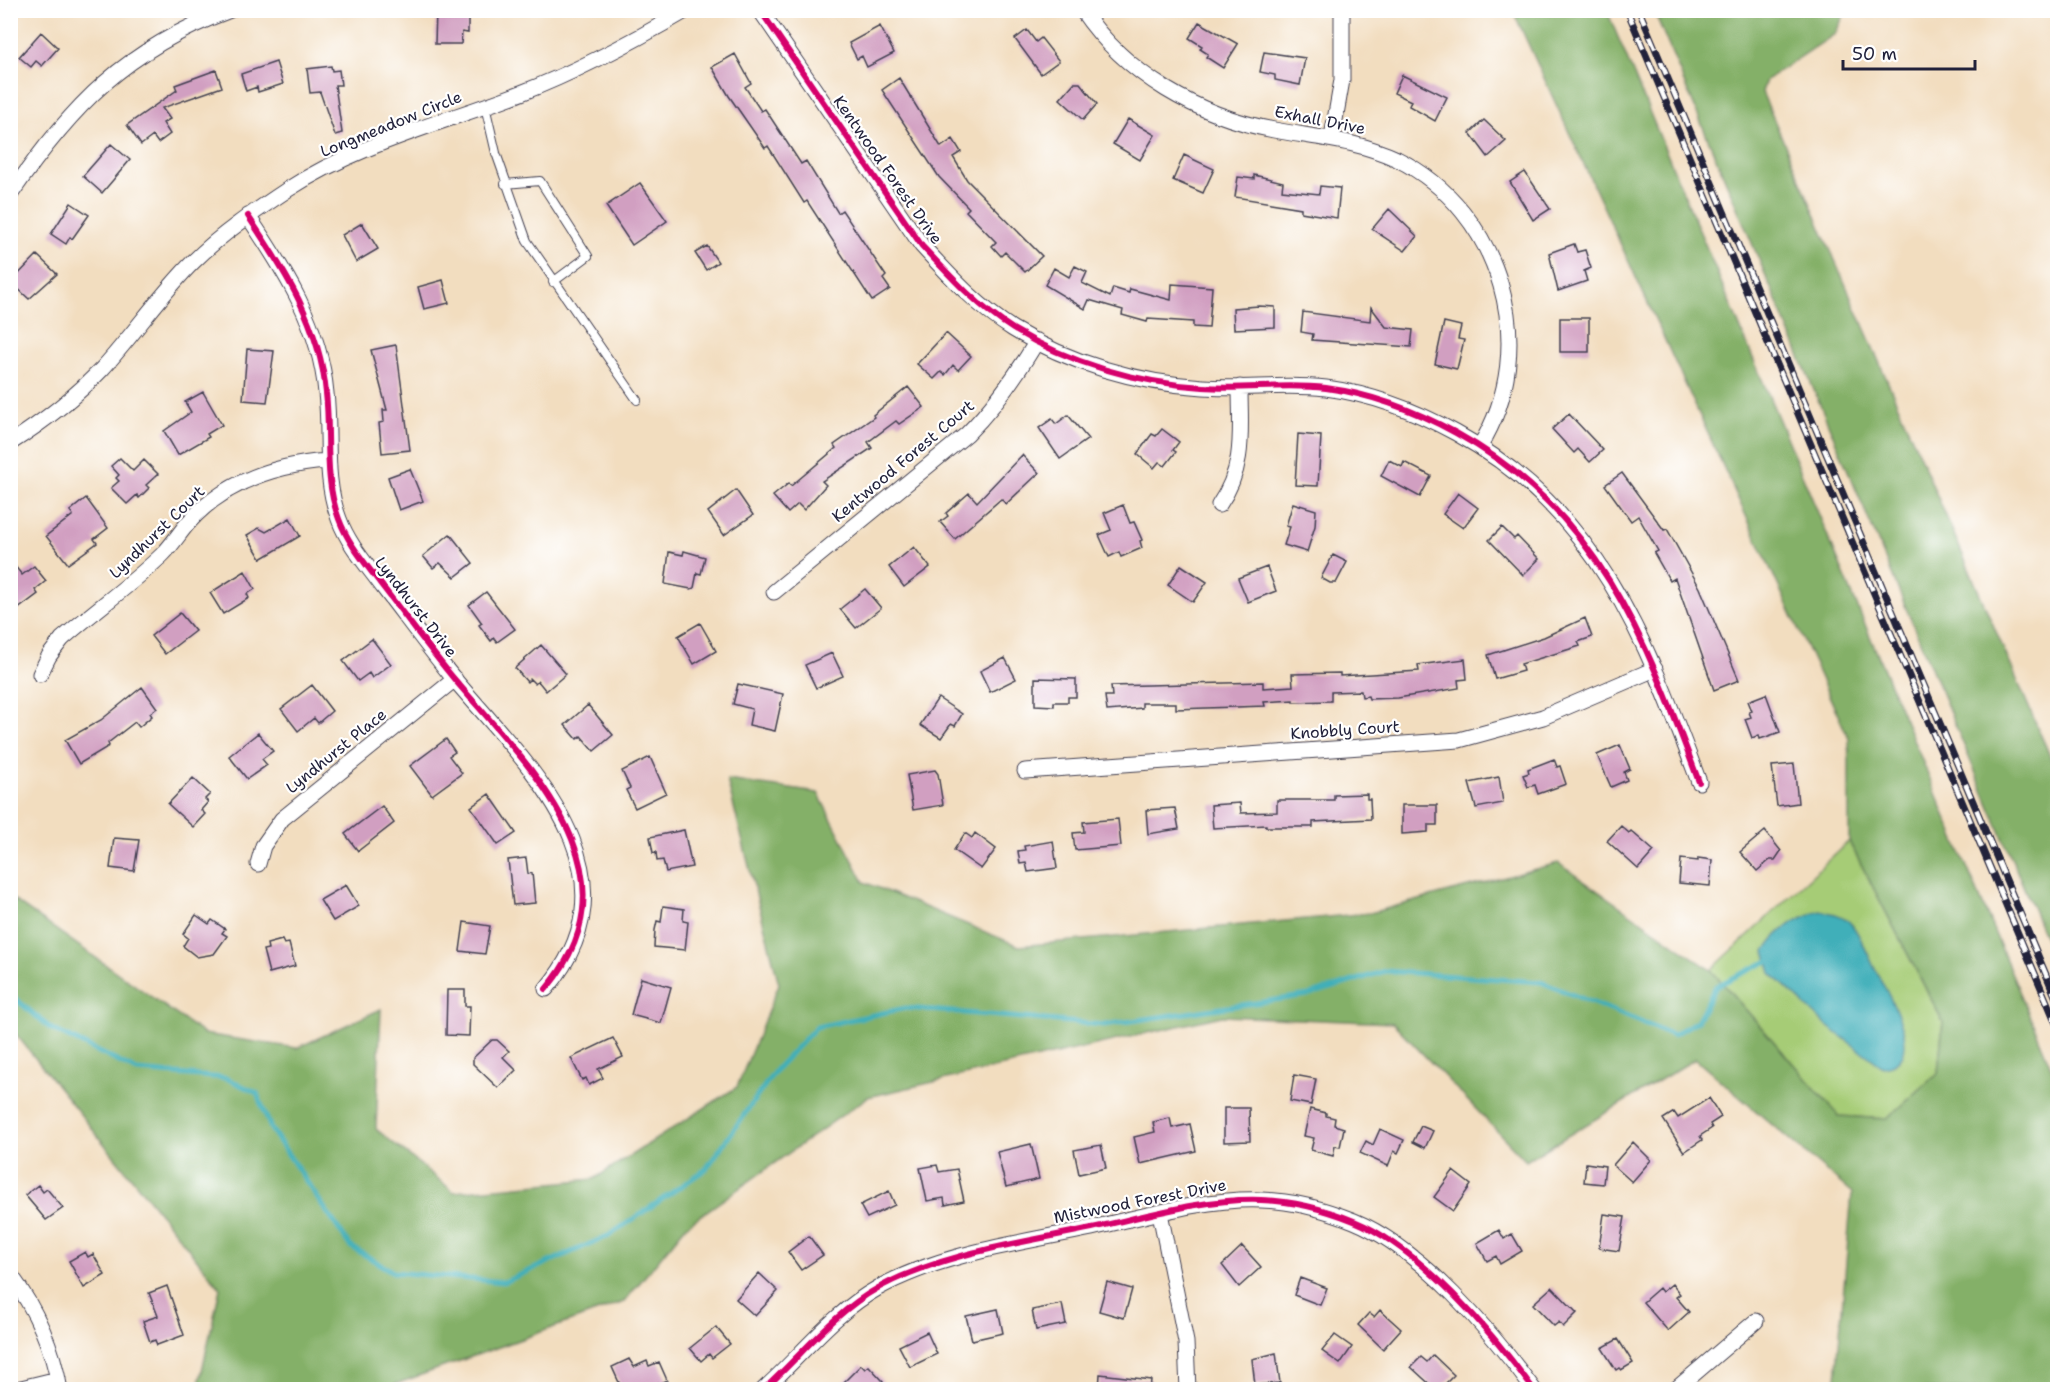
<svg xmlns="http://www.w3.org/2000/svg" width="2068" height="1400" viewBox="0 0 2068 1400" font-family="'Shantell Sans',sans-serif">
	<rect width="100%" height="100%" fill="#fff"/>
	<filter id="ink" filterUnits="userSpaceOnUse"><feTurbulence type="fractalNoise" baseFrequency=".0167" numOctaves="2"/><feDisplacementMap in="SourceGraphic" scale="12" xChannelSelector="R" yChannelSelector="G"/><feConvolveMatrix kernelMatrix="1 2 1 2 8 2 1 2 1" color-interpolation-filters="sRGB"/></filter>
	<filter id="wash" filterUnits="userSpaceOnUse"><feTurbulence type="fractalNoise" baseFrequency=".008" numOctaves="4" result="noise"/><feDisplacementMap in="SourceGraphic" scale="24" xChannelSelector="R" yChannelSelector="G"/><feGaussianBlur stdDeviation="1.35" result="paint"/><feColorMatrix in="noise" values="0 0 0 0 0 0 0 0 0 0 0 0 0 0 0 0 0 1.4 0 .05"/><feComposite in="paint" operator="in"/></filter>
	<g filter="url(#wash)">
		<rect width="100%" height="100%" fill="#f2ddbf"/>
		<!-- green -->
		<path fill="#a6cc76" stroke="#647758" stroke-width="1.5" d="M1849,841l94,181 -5,51 -51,46 -48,-3 -128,-146z"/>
		<!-- forest -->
		<path fill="#84b067" stroke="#536951" stroke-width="1.5" d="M1513,11h94l450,1070v308h-226l5,-10 16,-186 -157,-134 -169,102 -133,-138 -171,-7 -354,81 -182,129 -62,76 -228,82 -6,5h-192l22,-101 -209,-260v-130l193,136 93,14 84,-39 -5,120 78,63 140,-13 143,-92 42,-103 -52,-204 91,13 46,89 155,64 351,-33 188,-50 153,107 128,146 48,3 51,-46 5,-51 -94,-181v-102z
			M1654,11h192l-11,23 -69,46 -4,12 295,680v194z"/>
		<!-- water -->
		<path fill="#3fafb9" stroke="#30687a" stroke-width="1.5" d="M1821,911c12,2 24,4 32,15 9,13 16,31 23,45 11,22 55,90 7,96l-56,-41 -56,-53 -6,-22c11,-20 34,-35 56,-40z"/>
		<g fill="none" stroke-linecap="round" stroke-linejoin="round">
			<!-- stream -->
			<path stroke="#3fafb9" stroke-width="5" d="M10,994l40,34 87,43 89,7 31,15 14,36 79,117 43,26 111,10 106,-47 96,-66 71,-101 39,-41 90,-19 198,17 205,-30 76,-24 156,11 132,53 24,-14 19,-35 52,-25"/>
		</g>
		<g id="blocks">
			<!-- building -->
			<path fill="#d19fc1" d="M436,10h24v4h8v19l-6,-1 -1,12h-26z
				M1199,22l39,22 -15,24 -17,-11 2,-3 -8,-5 2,-3 -13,-8z
				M880,26l14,27 -27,14 -5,-11 -5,3 -8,-16z
				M1027,30l9,12 5,-4 18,23 -18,13 -26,-35z
				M41,32l17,16 -16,18 -6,-5 -5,6 -12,-10z
				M1264,52l41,6 -5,27 -25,-5v-5l-15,-3z
				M735,54l16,29 -6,4 16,24 4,-2 36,55 5,-3 32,52 4,-3 44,66 -3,3 7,10 -18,12 -65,-100 -3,2 -36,-57 -3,2 -36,-52 -17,-29z
				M276,62l7,22 -25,8 -1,-5 -11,4 -5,-17z
				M331,66l1,5 7,-1 2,15h-6l7,48 -7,2 -15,-43 -10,1 -3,-24z
				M216,70l6,17 -60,21 8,11 -7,4 7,11 -12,9 -5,-7 -12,9 -14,-20 50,-35 -2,-5z
				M1402,75l45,22 -12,24 -26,-15 2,-5 -17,-8z
				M899,78l42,69 12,-8 8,13 -8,5 14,23 75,76 -17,16 -20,-20 -4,4 -9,-10 4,-4 -30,-31 3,-3 -30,-31 -57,-87z
				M1074,83h6l17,21 -14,16 -23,-21z
				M1128,119l27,16 -15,25 -27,-16z
				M1484,120l22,21 -18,16 -18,-24z
				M111,144l19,16 -28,33 -19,-17z
				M1184,155l30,14 -11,24 -30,-13z
				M1525,172l25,37 -17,11 -23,-38z
				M1254,175l29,7 -1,8 37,4 1,-8 20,2 -3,30 -36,-6v-4l-66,-11 3,-20 16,2z
				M640,183l27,38 -35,24 -26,-39z
				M71,203l18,12 -17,24 -2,-2 -4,7 -15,-10z
				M1389,209l28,27 -12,15 -33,-22z
				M362,223l16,26 -22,13 -14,-27z
				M1574,244l3,8 8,-2 6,18 -7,3 3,10 -29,10 -9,-38z
				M707,246l11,16 -12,8 -11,-17z
				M37,255l20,19 -28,25 -18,-17z
				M1075,266l12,6 -5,11 28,14 3,-9 16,5 1,-4 41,11 1,-16 40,3 -3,41 -16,-1v-5l-45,-3 -1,3 -25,-7 1,-5 -34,-10 -4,9 -40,-24 9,-17 15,9z
				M443,280l6,23 -25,6 -6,-22z
				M1259,306l16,1v20l-41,2 -1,-21z
				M1371,307l15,20 27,3 -2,17 -99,-7 1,-6 -12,-2 2,-20 67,9z
				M1560,318h29v34h-29z
				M1444,322l17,4 -3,13 6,1 -7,29 -22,-5z
				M946,333l25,23 -13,14 -5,-5 -8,10 -4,-3 -7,7 -17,-15z
				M396,345l14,105 -28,3 -3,-30 5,-1 -1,-12h4l-16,-60z
				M247,349l27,2 -7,51 -24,-2z
				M908,387l16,20 -25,17 -3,-3 -28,21 4,6 -50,33 4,4 -22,25 -6,-6 -10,9 -15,-17 16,-13 2,3 45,-38 -2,-3 40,-28 -1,-2z
				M203,392l19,33 -15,9 2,3 -31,18 -14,-24 27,-19 -6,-10z
				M1569,414l34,36 -13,12 -12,-13 -4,4 -22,-24z
				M1068,415l20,24 -28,20 -21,-31 13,-9 4,5z
				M1162,429l17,13 -6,8 3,2 -11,14 -6,-4 -5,6 -17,-14 15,-20 4,2z
				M1298,434l23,2 -3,50 -23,-1z
				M1022,455l17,18 -33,31 -5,-5 -46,40 -15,-17 8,-6 -2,-3 23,-20 8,9z
				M120,458l13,13 11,-11 14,14 -12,11 3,3 -10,10 -2,-3 -10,9 -16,-16 8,-7 -3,-3 3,-3 -8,-9z
				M1389,460l13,7 2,-5 27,14 -11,21 -39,-21z
				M410,469l13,32 -24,9 -11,-33z
				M1622,473l42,57 3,-1 33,59 39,92 -25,10 -39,-112 -5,3 -16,-28 4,-2 -20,-35 -7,5 -26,-36z
				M736,490l17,25 -29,20 -16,-23z
				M1458,493l20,15 -15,20 -20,-14z
				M86,498l22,30 -14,11 3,4 -29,21 -22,-28 27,-21 -3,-4z
				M1293,503l23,7 -1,16 -8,26 -23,-7 6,-18 -4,-1z
				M1123,505l7,18 4,-1 8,18 -2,1 2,7 -21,9 -2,-5 -10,5 -10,-22 12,-5 -7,-17z
				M290,518l10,18 -39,23 -14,-24 12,-7 7,4z
				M1502,527l12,12 3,-3 22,23 -16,16 -34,-35z
				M450,534l23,29 -18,14 -15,-14 -7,5 -10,-12z
				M914,547l16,20 -26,20 -15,-20z
				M684,551l21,6 -4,17 -4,-1 -3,15 -3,1 -26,-5 4,-32 14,3z
				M1333,555l14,7 -11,21h-6l-9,-5z
				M10,560l12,15 12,-9 12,15 -11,9 3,4 -28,21z
				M1181,565l26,17 -14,20 -25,-17z
				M1267,567l9,24 -28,11 -10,-24z
				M245,571l10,18 -8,5 2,4 -26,16 -13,-21z
				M865,589l16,19 -25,20 -16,-19z
				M486,592l29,37 -18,13 -3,-4 -3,3 -12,-16 3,-2 -13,-18z
				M180,613l15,18 -30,23 -14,-18z
				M1585,618l7,19 -14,5 2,4 -59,18 2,7 -28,8 -7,-24 56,-18z
				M700,623l16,28 -22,13 -16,-28z
				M372,639l19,25 -19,14 -3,-5 -11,8 -15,-20z
				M541,645l25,29 -20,17 -8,-10 -3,3 -5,-5 -3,3 -12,-14z
				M832,653l11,23 -27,12 -11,-23z
				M1005,658l11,21 -26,13 -10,-21z
				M1465,659l2,20 -9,1 1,8 -61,10 -29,1 -1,-3 -6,1 -1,-6 -30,1v9l-38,1v-2l-29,2 1,4 -89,3v-6h-34v5l-35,3 -2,-15h7l-1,-10 152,-4v6l30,-2 -1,-12 48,-1v3l79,-5 -1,-6z
				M1035,678l41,1v18h-8v5h-14v4l-19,-1z
				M738,684l45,10 -8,37 -26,-6 3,-16 -19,-5z
				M312,685l20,26 -14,12 -4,-5 -16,13 -17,-22z
				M142,687l15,21 -7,5 2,3 -13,11 -4,-5 -27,21 1,3 -30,18 -14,-24 36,-20z
				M1766,694l14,38 -20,7 -1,-4 -7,3 -7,-19 6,-2 -2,-5 3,-1 -4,-10z
				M938,698l24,16 -7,12 -4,-2 -10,14 -21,-13z
				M588,705l25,30 -19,16 -13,-15 -4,3 -12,-14z
				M258,733l15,18 -11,8 5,6 -20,14 -18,-23z
				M446,739l9,13 -6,4 13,17 -30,22 -22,-29z
				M1620,745l10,24 -6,3 3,8 -16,7 -14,-32z
				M650,757l16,36 -31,15 -9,-18 4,-2 -8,-17z
				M1554,759l3,8 3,-1 6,18 -28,10 -3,-9 -7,2 -5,-12 6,-2 -1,-4z
				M1794,764l4,39 -21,3 -5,-40z
				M935,770l3,4 5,31 -30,5 -6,-35z
				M1499,777l4,26 -27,5 -7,-25z
				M193,778l17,16 -5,5 3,3 -7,8 4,4 -12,13 -25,-23z
				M489,794l27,39 -18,12 -27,-38z
				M1367,794v5h3l1,20 -58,3v5h-47v-2l-53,3 -2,-23 29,-2 1,10 36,-1v-12h57v-5z
				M1402,805h35v20h-9v7l-26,2z
				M382,806l12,17 -36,28 -13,-17z
				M1175,808l4,21 -31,5 -2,-24z
				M1118,819l3,27 -46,4 -2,-17 11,-1 -1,-10z
				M1621,826l8,7 2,-2 23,20 -16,18 -31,-28z
				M684,830l8,37 -26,5 -3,-12 -6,1 -1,-9 -3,1 -3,-16z
				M1765,831l16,20 -6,9h-5l-13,11 -17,-19z
				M965,833l7,5 3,-5 21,16 -15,20 -27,-19z
				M114,838l25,2 -5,31 -24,-3z
				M1053,841l4,27 -29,4 -2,-9 -6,1 -2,-13 7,-1 -1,-4z
				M526,858l2,16 4,-1 3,30 -22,2 -5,-45z
				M1698,858l14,2 -2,26 -31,-3 2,-24 17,2z
				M346,885l13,21 -26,15 -13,-21z
				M663,906l21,3 -1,12 5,1 -3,28 -31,-3 1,-17 2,-9 4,1z
				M196,915l13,9 3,-4 13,9 -3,4 5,3 -13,18 -17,3 -14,-11 5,-8 -5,-4z
				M464,922l26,4 -5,28 -25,-3z
				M282,940l2,4 5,-1 6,23 -26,7 -6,-23 5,-1 -1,-5z
				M641,978l30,9 -10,36 -30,-8z
				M447,990h18v16h5l-1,30 -23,-1z
				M613,1038l10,19 -25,12 5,9 -14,7 -3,-7 -4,2 -11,-22z
				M492,1040h5l12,11 -6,6 13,13 -18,18 -25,-24v-6z
				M1294,1075l22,4 -5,26 -21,-4z
				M1709,1098l12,19 -11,7 2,4 -12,8 2,4 -18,12 -21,-33 11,-7 4,6z
				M1224,1108h25l1,33 -26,1z
				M1310,1109l16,4v3l9,2 -1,7 10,3 -4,19 -5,-1 -2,10 -22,-6 3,-12 -10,-2z
				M1170,1118l2,10 18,-4 6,27 -56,13 -6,-27 21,-5 -2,-10z
				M1421,1126l12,5 -8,17 -12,-6z
				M1380,1129l24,11 -6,13 -4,-2 -6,15 -28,-13 6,-12 7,4z
				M1633,1142l18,18 -19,22 -19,-17z
				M1031,1144l8,35 -33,8 -9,-35z
				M1101,1145l5,23 -27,6 -5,-24z
				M1586,1163l19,3 -2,18 -19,-2z
				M937,1165l2,7 18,-3 7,32 -19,4 -1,-7 -17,3 -7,-33z
				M1453,1171l18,14 -18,26 -19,-14z
				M38,1185l5,7 4,-3 16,19 -17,12 -21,-25z
				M889,1191l6,14 -28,13 -7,-13z
				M1604,1214l21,3 -6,34 -20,-3z
				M1499,1230l5,9 8,-5 10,17 -22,13 -4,-8 -9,5 -10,-18z
				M809,1236l14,19 -22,15 -13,-18z
				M1242,1246l19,21 -22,20 -17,-22z
				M85,1252l3,5 5,-3 12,21 -21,13 -15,-27z
				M759,1273l19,18 -23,25 -19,-17z
				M1300,1278l27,10 -7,17 -26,-10z
				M1107,1282l25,7 -8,29 -25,-7z
				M1672,1284l8,10 -4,3 13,15 -21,19 -25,-29 16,-14 3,4z
				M167,1286l17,49 -27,10 -2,-5 -5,2 -7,-21 15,-5 -9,-23z
				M1552,1287l25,26 -14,14 -4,-5 -5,4 -21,-22z
				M1062,1304l4,20 -30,6 -4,-20z
				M998,1309l5,24 -31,7 -6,-24z
				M1380,1310l21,19 -18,20 -25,-24 11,-12 5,4z
				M716,1327l14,17 -18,14 -3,-4 -8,7 -11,-13z
				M927,1332l10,22 -27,13 -11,-21z
				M1335,1335l17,12 -12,17 -18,-13z
				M1618,1339l15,24 -12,7 -2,-2 -3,2 -14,-22z
				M1276,1353l4,30 -25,2 -3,-26z
				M1433,1355l21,20 -14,14h-5l-24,-22 10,-10 6,5z
				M629,1359l5,8 13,-6 2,5 10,-4 8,18 -21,9h-24l-10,-22z
				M861,1365l4,4 4,-3 14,15 -10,8h-22l-7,-7z
				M1100,1374l51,6 -1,9h-51z"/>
		</g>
	</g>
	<g filter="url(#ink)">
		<use href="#blocks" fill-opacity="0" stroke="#413e4f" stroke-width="1.5"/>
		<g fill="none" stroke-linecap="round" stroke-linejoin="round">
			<defs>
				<path id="service" d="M485,106l11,47 31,88 110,159
					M505,184l35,-3 48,75 -35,26"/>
				<path id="minor" d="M760,10l162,236c28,30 56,61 91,83 56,34 124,54 190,58 41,3 81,-4 123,1 45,6 90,23 130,45 142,78 189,205 243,349
					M1082,10c44,65 116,106 192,120 43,8 82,10 123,29 105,52 144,189 83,287
					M1332,137l10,-57v-70
					M10,195c62,-90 116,-146 220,-185
					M248,216c37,55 72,109 78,177 5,42 -3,84 13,126 9,25 28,46 44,68 24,31 47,63 72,93 74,87 189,193 91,309
					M10,443c33,-21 65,-46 92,-74 32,-35 58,-74 91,-107 28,-28 61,-50 94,-72 70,-46 156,-67 234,-97 58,-22 113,-52 166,-83
					M1219,505c27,-39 21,-74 21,-118
					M774,592l193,-158c28,-28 49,-58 70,-93
					M40,674l9,-18 13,-17c33,-29 69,-54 101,-85 10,-10 17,-22 26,-32 36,-40 86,-57 138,-61
					M1025,771l434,-31 84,-23 112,-48
					M258,864l5,-18 19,-27 173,-140
					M1160,1213l26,129 2,48
					M10,1274c25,34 43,74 50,116
					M13,1390l45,-11
					M763,1390c38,-34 70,-77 115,-102 64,-35 143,-45 214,-60 54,-12 113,-30 169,-28 32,1 63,9 93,21 66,27 138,111 180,169
					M1675,1390l81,-69"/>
			</defs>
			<!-- service casing -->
			<use href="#service" stroke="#413e4f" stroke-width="10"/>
			<!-- minor casing -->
			<use href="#minor" stroke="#413e4f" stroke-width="17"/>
			<!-- service -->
			<use href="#service" stroke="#fff" stroke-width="8"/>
			<!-- minor -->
			<use href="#minor" stroke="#fff" stroke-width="15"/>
			<defs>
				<path id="rail" d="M1627,10l431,1018
					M1639,10l419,993"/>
			</defs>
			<!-- rail casing -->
			<use href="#rail" stroke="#22223b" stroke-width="7"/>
			<!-- rail -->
			<use href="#rail" stroke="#fff" stroke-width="4.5" stroke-dasharray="14" stroke-linecap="butt"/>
			<defs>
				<path id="cycleway" d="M760,10l162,236c28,30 56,61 91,83 56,34 124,54 190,58 41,3 81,-4 123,1 45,6 90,23 130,45 142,78 189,205 243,349
					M248,216c37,55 72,109 78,177 5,42 -3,84 13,126 9,25 28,46 44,68 24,31 47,63 72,93 74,87 189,193 91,309
					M763,1390c38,-34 70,-77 115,-102 64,-35 143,-45 214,-60 54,-12 113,-30 169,-28 32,1 63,9 93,21 66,27 138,111 180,169"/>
			</defs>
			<!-- cycleway casing -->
			<use href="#cycleway" stroke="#fff" stroke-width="10"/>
			<!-- cycleway -->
			<use href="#cycleway" stroke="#d6006c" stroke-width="6"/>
		</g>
	</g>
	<g text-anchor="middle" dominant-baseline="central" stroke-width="4.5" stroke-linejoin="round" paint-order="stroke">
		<!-- street labels -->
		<g font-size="16" fill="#22223b" stroke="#fff">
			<text transform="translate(1320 120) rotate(11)">Exhall Drive</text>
			<text transform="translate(391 124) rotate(-22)">Longmeadow Circle</text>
			<text transform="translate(888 170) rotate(55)">Kentwood Forest Drive</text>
			<text transform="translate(903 461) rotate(-40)">Kentwood Forest Court</text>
			<text transform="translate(157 532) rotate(-44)">Lyndhurst Court</text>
			<text transform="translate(416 607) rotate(52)">Lyndhurst Drive</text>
			<text transform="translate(1345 730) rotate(-4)">Knobbly Court</text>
			<text transform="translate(336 751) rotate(-39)">Lyndhurst Place</text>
			<text transform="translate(1140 1201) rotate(-11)">Mistwood Forest Drive</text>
		</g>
	</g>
	<!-- margin -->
	<rect width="2068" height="1400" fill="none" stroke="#fff" stroke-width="36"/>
	<!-- scale -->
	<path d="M1843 60v9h132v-9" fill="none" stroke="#22223b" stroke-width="3"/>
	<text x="1852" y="60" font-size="18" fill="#22223b" stroke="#ffffff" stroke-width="4.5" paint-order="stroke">50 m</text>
</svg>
